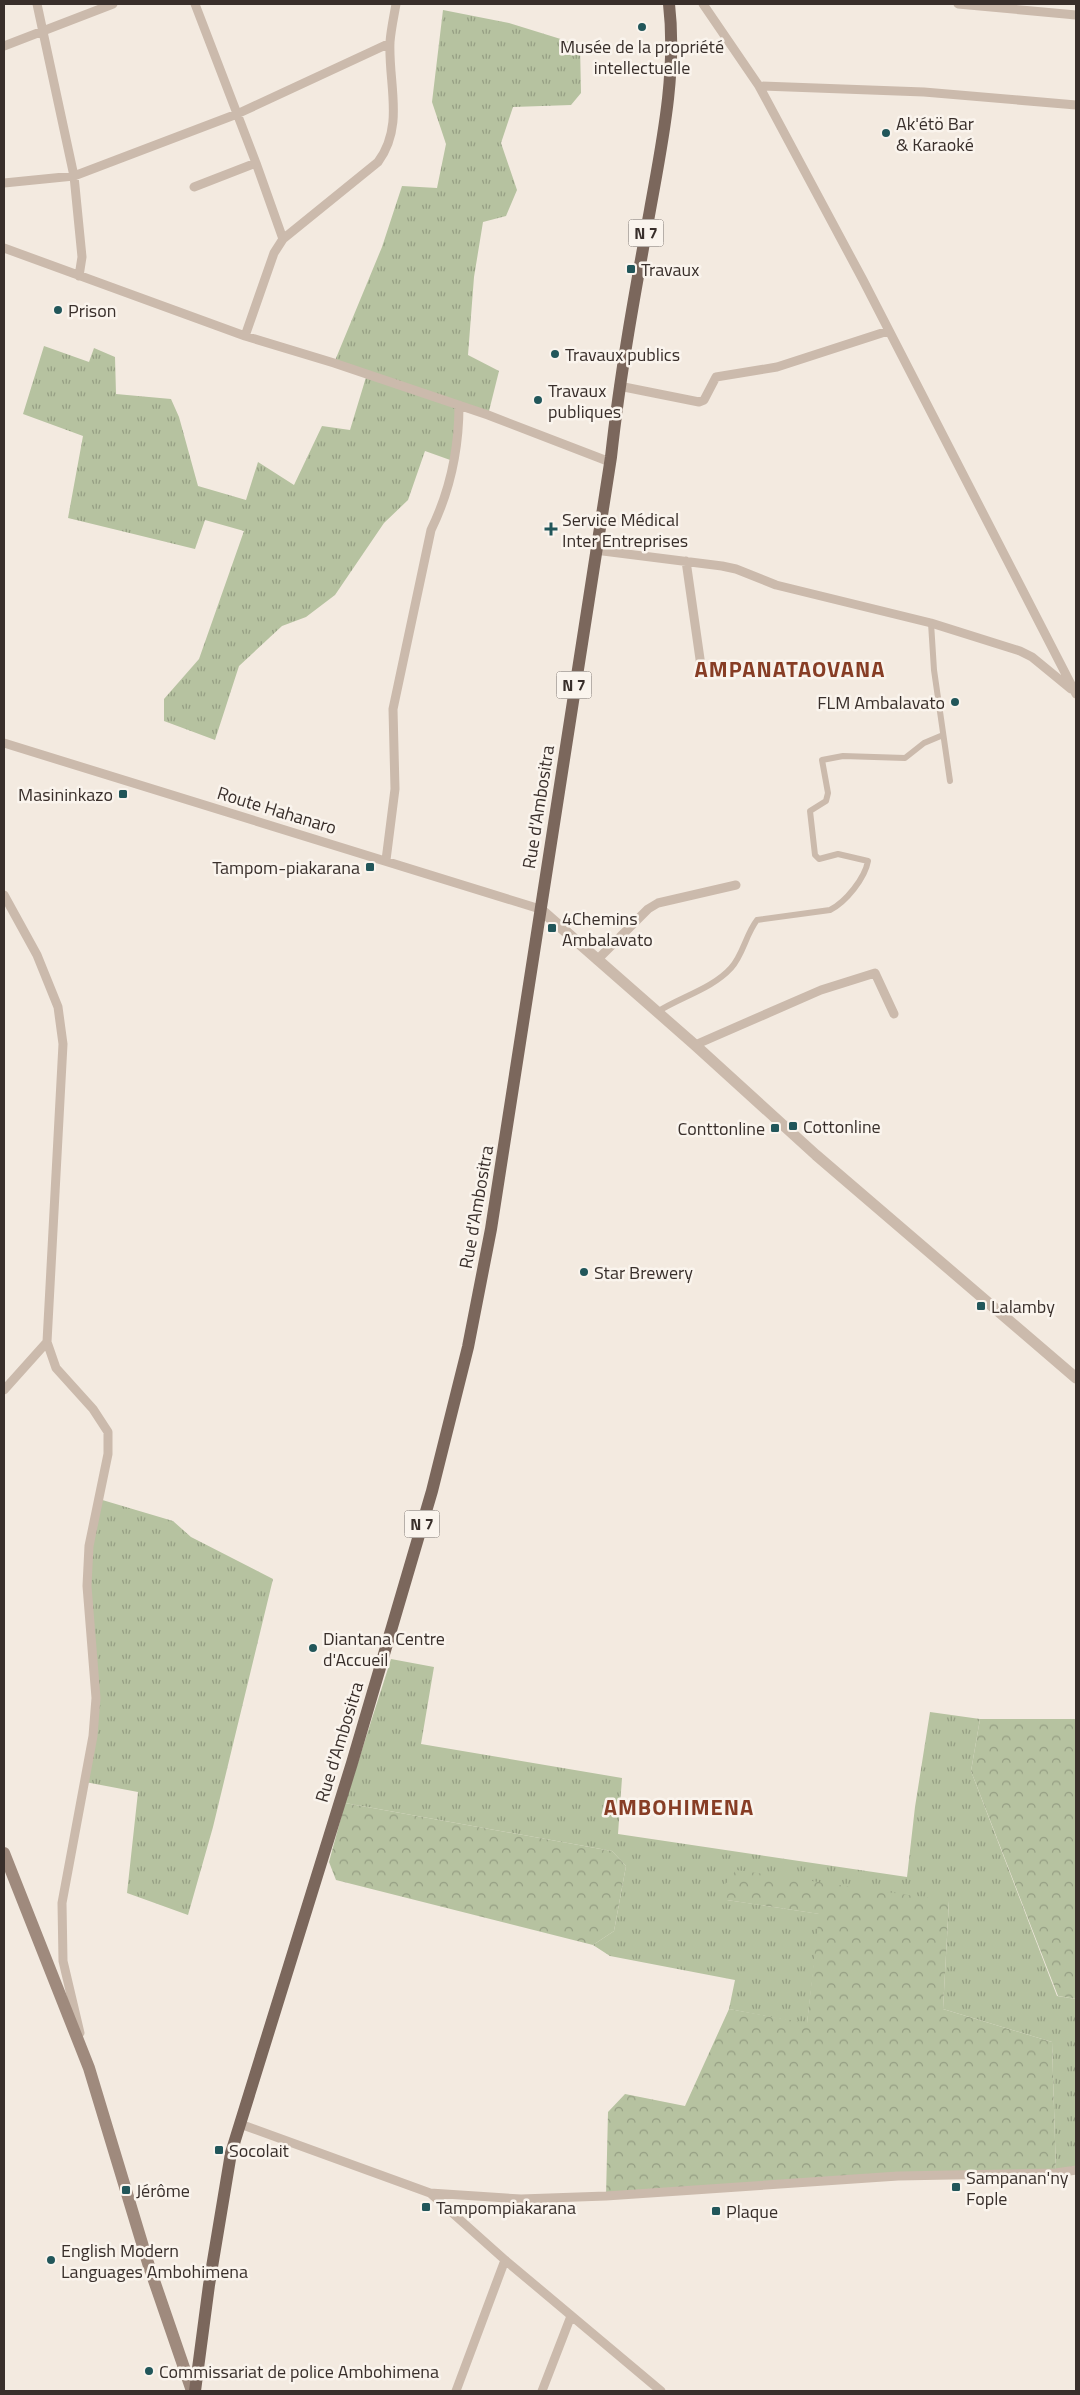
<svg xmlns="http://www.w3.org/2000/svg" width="1080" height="2395" viewBox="0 0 1080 2395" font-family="'Titillium Web',sans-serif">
	<defs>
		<pattern id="grass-tufts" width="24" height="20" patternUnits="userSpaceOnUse" patternTransform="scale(1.25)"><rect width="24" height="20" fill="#b6c2a0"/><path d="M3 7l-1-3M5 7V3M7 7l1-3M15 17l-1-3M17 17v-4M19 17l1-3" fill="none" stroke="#959e83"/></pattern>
		<pattern id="forest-crowns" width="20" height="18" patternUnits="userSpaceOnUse" patternTransform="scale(1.25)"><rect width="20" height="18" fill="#b6c2a0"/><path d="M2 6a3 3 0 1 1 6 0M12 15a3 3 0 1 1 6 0" fill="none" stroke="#959e83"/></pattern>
	</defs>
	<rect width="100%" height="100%" fill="#f3eae0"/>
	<!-- grass -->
	<path fill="url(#grass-tufts)" d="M443,10l66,13 71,22 1,48 -10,12 -58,2 -12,36 16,47 -11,26 -23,6 -9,55 -6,78 31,16 -11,44 -29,-10 -6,56 -28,-10 -17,49 -24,23 -49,72 -29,22 -24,9 -43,40 -24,74 -51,-19v-22l35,-40 45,-128 -39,-11 -10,29 -127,-31 15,-82 -60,-22 21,-68 45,16 5,-14 21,9 1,37 55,5 8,18 19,69 48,14 12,-38 36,23 28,-59 28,4 17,-56 -33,-11 48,-116 20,-61 35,2 9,-44 -14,-42z
		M99,1499l74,22 18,16 82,42 -60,248 -25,88 -61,-22 11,-101 -53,-10 11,-84 -9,-112z
		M391,1659l43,8 -13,77 201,34 -4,56 289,43 8,-70 15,-95 50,7 -9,52 86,225 19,3v171l-20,3 -4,-131 -109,-33 6,-108 -222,-1 93,14 -13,110 -78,-15 6,-29 -125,-24 -17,-11 21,-14 12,-65 -14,-15 -267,-48z"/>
	<!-- forest -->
	<path fill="url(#forest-crowns)" d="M980,1719h96v280l-18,-3 -87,-225z
		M345,1803l267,48 14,15 -12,65 -21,14 -257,-65 -7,-18z
		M736,1870l213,31 -6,108 109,33 4,131 -92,6 -66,-3 -292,20 2,-84 17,-18 60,12 44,-97 78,14 12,-109 -92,-14 -5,-11z"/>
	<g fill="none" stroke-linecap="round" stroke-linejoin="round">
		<!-- pedestrian -->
		<path stroke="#cbbaac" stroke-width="6" d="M931,623l3,47 16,111
			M657,1012c23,-15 55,-23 74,-44 12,-13 15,-34 26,-48l73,-10c16,-8 35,-32 38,-49l-30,-7 -19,5 -4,-4 -5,-44 16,-10 2,-8 -6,-33 21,-4 62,2 19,-15 19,-8"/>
		<!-- minor -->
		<path stroke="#cbbaac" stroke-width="9" d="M37,4l37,172 8,81 -3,19
			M195,4l61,159 27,76
			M703,4l56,82 104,194 213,414
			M958,4l118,11
			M4,46l109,-42
			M759,86l165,6 152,13
			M4,183l70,-7 163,-62 153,-71
			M194,187l62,-24
			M4,248l241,88 89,27 154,52 122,47
			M245,336l29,-83 9,-14 95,-77c27,-36 10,-79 12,-120 1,-13 4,-26 6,-38
			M619,386l80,16 5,-2 12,-23 61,-10 111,-36
			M595,550l127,16 14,3 40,16 155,38 89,28 12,6 39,32
			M686,561l15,105
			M4,743l536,166
			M386,860l9,-71 -2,-80 38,-179c19,-39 28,-82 28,-125
			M4,895l33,60 21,52 5,37 -16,298 9,26 37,41 15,23v22l-19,92 -2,40 9,112 -3,38 -31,167 1,58 17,72
			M597,960l51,-51 10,-6 78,-18
			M695,1045l126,-55 54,-17 19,41
			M4,1390l43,-48
			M240,2124l190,69 91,6 85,-3 292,-20 158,-3 20,-3
			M430,2193l75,67 156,131
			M456,2391l49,-131
			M542,2391l29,-75"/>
		<!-- tertiary -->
		<path stroke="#cbbaac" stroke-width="11" d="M540,909l155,136 121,110 260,223"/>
		<!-- secondary -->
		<path stroke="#9f8a7d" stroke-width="12" d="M4,1853l85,215 59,195 44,128"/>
		<!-- primary -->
		<path stroke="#7b675c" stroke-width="12" d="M195,2391l14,-106 22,-132 121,-390 80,-272 36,-144 23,-118 120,-772c9,-83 24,-165 39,-247 12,-67 27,-138 19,-206"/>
	</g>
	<!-- markers -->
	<g fill="#21565a" stroke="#faf4ed" stroke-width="2">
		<circle cx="642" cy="27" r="5"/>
		<circle cx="886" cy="133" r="5"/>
		<rect x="626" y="264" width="10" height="10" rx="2.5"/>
		<circle cx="58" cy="310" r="5"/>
		<circle cx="555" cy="354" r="5"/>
		<circle cx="538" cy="400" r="5"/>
		<path d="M548.5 521.5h5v5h5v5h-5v5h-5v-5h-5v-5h5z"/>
		<circle cx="955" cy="702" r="5"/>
		<rect x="118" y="789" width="10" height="10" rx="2.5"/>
		<rect x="365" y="862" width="10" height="10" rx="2.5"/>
		<rect x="547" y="923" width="10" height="10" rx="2.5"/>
		<rect x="788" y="1121" width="10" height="10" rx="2.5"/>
		<rect x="770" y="1123" width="10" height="10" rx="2.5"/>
		<circle cx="584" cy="1272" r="5"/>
		<rect x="976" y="1301" width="10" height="10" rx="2.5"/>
		<circle cx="313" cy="1648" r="5"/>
		<rect x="214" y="2145" width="10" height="10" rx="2.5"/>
		<rect x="951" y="2182" width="10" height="10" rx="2.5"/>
		<rect x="121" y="2185" width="10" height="10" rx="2.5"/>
		<rect x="421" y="2202" width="10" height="10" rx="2.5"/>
		<rect x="711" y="2206" width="10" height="10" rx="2.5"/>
		<circle cx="51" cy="2260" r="5"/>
		<circle cx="149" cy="2371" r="5"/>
	</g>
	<g text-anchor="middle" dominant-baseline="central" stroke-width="5" stroke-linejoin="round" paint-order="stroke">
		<!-- shield labels -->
		<g fill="#faf4ed" stroke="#736a65" stroke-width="1">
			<rect x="628.5" y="219.5" width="35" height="27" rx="4"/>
			<rect x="556.5" y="671.5" width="35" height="27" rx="4"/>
			<rect x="404.5" y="1510.5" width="35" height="27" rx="4"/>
		</g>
		<g font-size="16" font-weight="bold" fill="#392f2b">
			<text x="646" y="233">N 7</text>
			<text x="574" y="685">N 7</text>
			<text x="422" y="1524">N 7</text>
		</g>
		<!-- poi labels -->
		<g font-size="18" fill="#392f2b" stroke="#faf4ed" text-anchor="start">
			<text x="642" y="46" text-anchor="middle">Musée de la propriété<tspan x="642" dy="21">intellectuelle</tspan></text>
			<text x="896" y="123">Ak'étö Bar<tspan x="896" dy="21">&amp; Karaoké</tspan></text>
			<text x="641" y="269">Travaux</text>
			<text x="68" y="310">Prison</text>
			<text x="565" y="354">Travaux publics</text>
			<text x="548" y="390">Travaux<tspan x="548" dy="21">publiques</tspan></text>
			<text x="562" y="519">Service Médical<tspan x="562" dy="21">Inter Entreprises</tspan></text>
			<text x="945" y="702" text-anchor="end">FLM Ambalavato</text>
			<text x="113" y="794" text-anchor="end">Masininkazo</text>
			<text x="360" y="867" text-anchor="end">Tampom-piakarana</text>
			<text x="562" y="918">4Chemins<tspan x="562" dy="21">Ambalavato</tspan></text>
			<text x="803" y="1126">Cottonline</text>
			<text x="765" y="1128" text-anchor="end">Conttonline</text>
			<text x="594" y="1272">Star Brewery</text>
			<text x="991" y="1306">Lalamby</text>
			<text x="323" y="1638">Diantana Centre<tspan x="323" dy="21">d'Accueil</tspan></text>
			<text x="229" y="2150">Socolait</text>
			<text x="966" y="2177">Sampanan'ny<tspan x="966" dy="21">Fople</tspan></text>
			<text x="136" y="2190">Jérôme</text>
			<text x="436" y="2207">Tampompiakarana</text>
			<text x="726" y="2211">Plaque</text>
			<text x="61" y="2250">English Modern<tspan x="61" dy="21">Languages Ambohimena</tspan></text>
			<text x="159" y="2371">Commissariat de police Ambohimena</text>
		</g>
		<!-- street labels -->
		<g font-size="18" fill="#392f2b" stroke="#faf4ed">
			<text transform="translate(538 807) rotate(-81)">Rue d'Ambositra</text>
			<text transform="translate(277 810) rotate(17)">Route Hahanaro</text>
			<text transform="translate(476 1207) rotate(-80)">Rue d'Ambositra</text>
			<text transform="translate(339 1742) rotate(-73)">Rue d'Ambositra</text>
		</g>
		<!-- district labels -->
		<g font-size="22" font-weight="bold" letter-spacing="1" fill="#873d25" stroke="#faf4ed">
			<text x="790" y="669">AMPANATAOVANA</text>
			<text x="679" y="1807">AMBOHIMENA</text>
		</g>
	</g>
	<!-- border -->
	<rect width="1080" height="2395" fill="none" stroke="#392f2b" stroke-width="10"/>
</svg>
